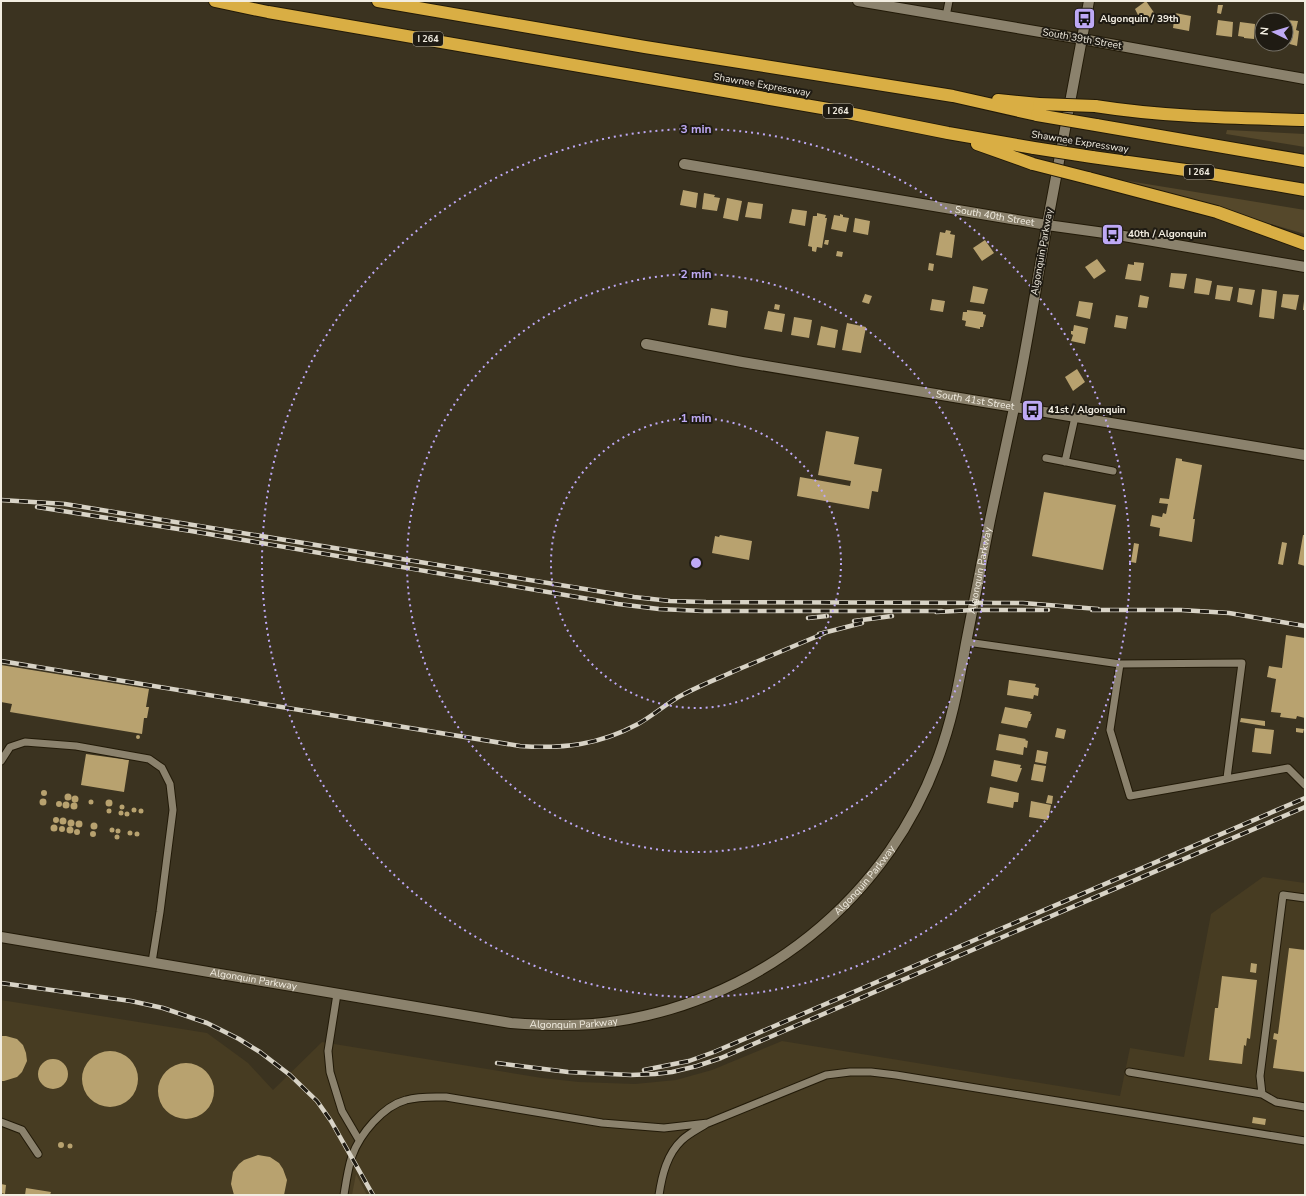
<svg xmlns="http://www.w3.org/2000/svg" width="1306" height="1196" viewBox="0 0 1306 1196" font-family="'Nunito Sans',sans-serif">
	<rect width="100%" height="100%" fill="#3b3320"/>
	<!-- built -->
	<path fill="#473c22" d="M1263,877l42,6v312h-1304v-195l206,33 41,30 25,27 49,-48 220,36 37,4 56,2 41,-4 36,-10 70,-29 338,55 10,-48 54,9 27,-143z"/>
	<!-- green -->
	<path fill="#55482b" d="M1227,130l78,4v13l-79,-13z
		M1122,180l183,30v24l-93,-27 -91,-25z
		M356,1174l11,21h-15z"/>
	<!-- building -->
	<path fill="#b8a26f" d="M1146,1l9,13 -13,9 -7,-14z
		M1218,5h5l-2,9 -4,-1z
		M1175,13l16,3 -2,15 -16,-3z
		M1263,17l8,1v2h-9z
		M1218,20l15,2 -1,15 -16,-2z
		M1286,20l12,1 -2,9 3,1 -2,15 -11,-3z
		M1240,22l15,2 -1,15 -10,-1v-1l-6,-1z
		M683,190l15,3 -2,15 -16,-3z
		M704,193l11,2 -1,2 6,1 -3,13 -15,-2z
		M727,198l15,3 -4,20 -15,-3z
		M748,202l15,2 -2,15 -16,-2z
		M792,209l15,2 -2,15 -16,-3z
		M817,213l9,2 -1,3h2l-5,30 -5,-1 -1,5 -4,-1v-4l-4,-1 5,-30h4z
		M840,214l3,1v2l6,1 -3,14 -15,-3 3,-14 6,1z
		M855,218l15,3 -2,14 -15,-3z
		M946,230l5,1 -1,3 5,1 -3,23 -16,-3 4,-23 5,1z
		M825,240h4l-1,5 -4,-1z
		M985,240l9,13 -12,8 -9,-13z
		M837,251l6,1 -1,5 -6,-1z
		M1097,259l9,12 -12,8 -9,-12z
		M1134,262l10,1 -3,18 -16,-2 3,-15 6,1z
		M929,263l5,1 -1,7 -5,-1z
		M1171,273l16,1 -3,15 -15,-2z
		M1196,278l16,3 -3,14 -15,-2z
		M1217,285l16,2 -3,14 -15,-2z
		M973,286l15,3 -4,15 -14,-2z
		M1239,288l16,2 -3,15 -15,-3z
		M1262,289l15,2 -3,28 -15,-2z
		M865,294l7,2 -3,8 -7,-2z
		M1283,294l16,1 -3,15 -15,-3z
		M1140,295l9,2 -2,11 -9,-1z
		M932,299l13,2 -2,11 -13,-2z
		M1079,301l14,2 -3,16 -14,-3z
		M1304,301h1v9h-2z
		M775,304l5,1 -1,5 -5,-1z
		M711,308l17,3 -2,17 -18,-3z
		M967,310l16,2v2l3,1 -3,12h-3v2l-15,-3 1,-5 -4,-1 1,-8h4z
		M768,311l17,3 -3,18 -18,-3z
		M1116,315l12,2 -2,12 -12,-2z
		M794,317l18,3 -3,18 -18,-3z
		M847,323l19,4 -5,26 -19,-3z
		M1074,325l14,3 -3,16 -14,-3 2,-6 -2,-1v-3h2z
		M821,326l17,4 -3,18 -18,-3z
		M1077,369l8,13 -12,9 -8,-14z
		M826,431l33,6 -5,27 28,5 -4,23 -6,-1 -3,18 -72,-13 3,-19 50,9 1,-5 -33,-6z
		M1176,458l6,1v2l20,4 -9,54h2l-3,23 -33,-6 1,-8 -10,-2 2,-11 10,2 1,-4 3,1 2,-10 -9,-1 1,-5 9,1z
		M1044,492l72,13 -13,65 -71,-14z
		M720,535l32,6 -3,19 -37,-7 3,-17 4,1z
		M1303,535h2v31l-7,-2z
		M1282,542l5,1 -4,22 -5,-1z
		M1134,543l5,1 -3,19 -5,-1z
		M1286,635l19,3v80l-8,-2 -1,3 -16,-2 1,-4 -10,-1 5,-33 -9,-2 2,-11 13,2z
		M1,665l148,24 -3,18h3l-2,11h-3l-2,16 -132,-22 2,-8 -11,-2z
		M1009,680l27,4 -1,3 4,1 -1,8 -4,-1 -1,4 -26,-4z
		M1005,707l26,5 -1,2h2l-2,7h-1l-2,7 -26,-5z
		M1241,718l24,3v5l-25,-4z
		M1057,728l9,2 -2,9 -9,-2z
		M1255,728l19,2 -3,24 -19,-2z
		M1296,728l8,1 -1,4 -7,-1z
		M999,734l27,5 -1,1 3,1 -1,7 -3,-1 -1,8 -27,-5z
		M136 737a2 2 0 1 1 4 0a2 2 0 1 1-4 0Z
		M1037,750l11,2 -2,12 -11,-2z
		M86,754l43,6 -5,32 -43,-7z
		M994,760l27,5 -1,3h2l-5,14 -26,-6z
		M1034,764l12,2 -3,16 -12,-2z
		M990,787l29,6 -1,9h-4l-1,6 -26,-5z
		M41 793a3 3 0 1 1 6 0a3 3 0 1 1-6 0Z
		M64.5 797a3.5 3.5 0 1 1 7 0a3.5 3.5 0 1 1-7 0Z
		M1048,795l5,1 -1,8 -6,-1z
		M71.5 799a3.5 3.5 0 1 1 7 0a3.5 3.5 0 1 1-7 0Z
		M39.5 802a3.5 3.5 0 1 1 7 0a3.5 3.5 0 1 1-7 0Z
		M88.5 802a2.5 2.5 0 1 1 5 0a2.5 2.5 0 1 1-5 0Z
		M105.5 803a3.5 3.5 0 1 1 7 0a3.5 3.5 0 1 1-7 0Z
		M56 804a3 3 0 1 1 6 0a3 3 0 1 1-6 0Z
		M1031,801l20,4 -3,15 -19,-3z
		M62.5 805a3.5 3.5 0 1 1 7 0a3.5 3.5 0 1 1-7 0Z
		M70.5 806a3.5 3.5 0 1 1 7 0a3.5 3.5 0 1 1-7 0Z
		M119.5 807a2.5 2.5 0 1 1 5 0a2.5 2.5 0 1 1-5 0Z
		M131.5 810a2.5 2.5 0 1 1 5 0a2.5 2.5 0 1 1-5 0Z
		M138.5 811a2.5 2.5 0 1 1 5 0a2.5 2.5 0 1 1-5 0Z
		M106.5 811a2.5 2.5 0 1 1 5 0a2.5 2.5 0 1 1-5 0Z
		M118.5 813a2.5 2.5 0 1 1 5 0a2.5 2.5 0 1 1-5 0Z
		M124.5 814a2.5 2.5 0 1 1 5 0a2.5 2.5 0 1 1-5 0Z
		M53 820a3 3 0 1 1 6 0a3 3 0 1 1-6 0Z
		M59.5 821a3.5 3.5 0 1 1 7 0a3.5 3.5 0 1 1-7 0Z
		M67.5 823a3.5 3.5 0 1 1 7 0a3.5 3.5 0 1 1-7 0Z
		M75.5 824a3.5 3.5 0 1 1 7 0a3.5 3.5 0 1 1-7 0Z
		M90.5 826a3.5 3.5 0 1 1 7 0a3.5 3.5 0 1 1-7 0Z
		M50.5 828a3.5 3.5 0 1 1 7 0a3.5 3.5 0 1 1-7 0Z
		M59 829a3 3 0 1 1 6 0a3 3 0 1 1-6 0Z
		M66.5 830a3.5 3.5 0 1 1 7 0a3.5 3.5 0 1 1-7 0Z
		M109.5 830a2.5 2.5 0 1 1 5 0a2.5 2.5 0 1 1-5 0Z
		M115.5 831a2.5 2.5 0 1 1 5 0a2.5 2.5 0 1 1-5 0Z
		M74 832a3 3 0 1 1 6 0a3 3 0 1 1-6 0Z
		M127.5 833a2.5 2.5 0 1 1 5 0a2.5 2.5 0 1 1-5 0Z
		M90 834a3 3 0 1 1 6 0a3 3 0 1 1-6 0Z
		M134.5 834a2.5 2.5 0 1 1 5 0a2.5 2.5 0 1 1-5 0Z
		M114.5 837a2.5 2.5 0 1 1 5 0a2.5 2.5 0 1 1-5 0Z
		M1289,948l16,2v122l-32,-4 4,-28 -4,-1 1,-6 4,1z
		M1251,963l6,1 -1,9 -6,-1z
		M1222,976l35,4 -7,59 -3,-1 -1,8 -2,-1 -2,19 -33,-4 6,-52h3z
		M1,1036h5l11,3 6,6 3,8 1,8 -5,11 -5,5 -13,4h-3z
		M82 1079a28 28 0 1 1 56 0a28 28 0 1 1-56 0Z
		M38 1074a15 15 0 1 1 30 0a15 15 0 1 1-30 0Z
		M158 1091a28 28 0 1 1 56 0a28 28 0 1 1-56 0Z
		M1253,1117l13,2 -1,6 -13,-2z
		M58 1145a3 3 0 1 1 6 0a3 3 0 1 1-6 0Z
		M67.5 1146a2.5 2.5 0 1 1 5 0a2.5 2.5 0 1 1-5 0Z
		M258,1155l12,2 9,6 4,6 4,11 -3,15h-50l-3,-11 2,-12 6,-8 5,-4z
		M1,1184l5,1 -1,9 -4,-1z
		M26,1188l25,4 -1,3h-25z"/>
	<g fill="none" stroke-linecap="round" stroke-linejoin="round">
		<defs>
			<path id="service" d="M946,16l3,-15
				M1046,458l67,13
				M1065,462l10,-45
				M967,642l153,22 -10,66 20,66 158,-28 17,17
				M1120,664l122,-1 -15,115
				M1,761l9,-14 15,-5 51,4 73,13 13,9 8,16 3,26 -13,102 -8,50
				M1305,898l-22,-3 -23,181 2,18 14,8 29,5
				M337,994l-9,57 2,21 12,39 17,29
				M1129,1072l133,22
				M1,1122l21,8 16,24
				M344,1195c2,-13 4,-27 8,-39 8,-22 31,-50 54,-56 14,-4 27,-3 40,-3l156,26 62,5 44,-5 118,-48 24,-3h21l25,3 409,66
				M659,1195c3,-20 8,-41 23,-55 6,-6 16,-11 24,-16"/>
			<g id="minor">
				<path d="M858,1l224,38"/>
				<path id="s1" d="M684,164l363,61"/>
				<path id="s2" d="M646,344l96,18 563,93"/>
			</g>
			<g id="tertiary">
				<path id="s3" d="M1,937l510,86c27,2 55,3 82,1 161,-15 300,-126 350,-280 11,-33 17,-67 23,-101 8,-41 16,-82 24,-123 8,-38 16,-75 24,-112 13,-61 22,-122 33,-183"/>
			</g>
			<path id="secondary" d="M1089,1l-42,224 65,9 193,33
				M1082,39l223,40"/>
			<path id="motorway" d="M215,1l53,11 560,97 120,24 86,15
				M378,1l267,46 308,49 84,19
				M998,100l41,4
				M1095,106c70,11 140,12 210,14
				M1096,125l209,36
				M977,144l56,20
				M1092,157l108,15 105,18
				M1088,178l129,34 88,32"/>
		</defs>
		<!-- service casing -->
		<use href="#service" stroke="#221a08" stroke-width="9"/>
		<!-- minor casing -->
		<use href="#minor" stroke="#221a08" stroke-width="12"/>
		<!-- tertiary casing -->
		<use href="#tertiary" stroke="#221a08" stroke-width="12"/>
		<!-- secondary casing -->
		<use href="#secondary" stroke="#221a08" stroke-width="12"/>
		<!-- motorway casing -->
		<use href="#motorway" stroke="#221a08" stroke-width="14"/>
		<!-- service -->
		<use href="#service" stroke="#8b826d" stroke-width="7"/>
		<!-- minor -->
		<use href="#minor" stroke="#8b826d" stroke-width="10"/>
		<!-- tertiary -->
		<use href="#tertiary" stroke="#8b826d" stroke-width="10"/>
		<!-- secondary -->
		<use href="#secondary" stroke="#8b826d" stroke-width="10"/>
		<!-- motorway -->
		<use href="#motorway" stroke="#d9ae44" stroke-width="12"/>
		<defs>
			<path id="rail" d="M1,500l64,4 569,93 36,4 36,1 317,1 75,6
				M37,507l154,24 427,73 41,5 44,2h239
				M1092,610h89l48,3 76,13
				M936,612l37,-2h75
				M808,618l19,-2
				M854,621l38,-5
				M819,634l43,-11
				M1,661l519,85c43,3 79,-1 118,-22 16,-9 30,-22 46,-30 17,-9 35,-16 53,-24
				M732,672l93,-39
				M1,983l130,18 32,7 44,15 32,16 21,13 30,23 27,26 14,20 42,74
				M497,1063l71,9 63,3 24,-1 17,-2 25,-6 24,-8 584,-251
				M644,1070l45,-9 25,-9 591,-254"/>
		</defs>
		<!-- rail casing -->
		<use href="#rail" stroke="#d8d3c6" stroke-width="4.5"/>
		<!-- rail -->
		<use href="#rail" stroke="#1f1b13" stroke-width="3" stroke-dasharray="9" stroke-linecap="butt"/>
		<defs>
			<path id="motorway-bridge" d="M1039,104l56,2
				M1037,115l59,10
				M1034,148l58,9
				M1033,164l55,14"/>
		</defs>
		<!-- motorway-bridge casing -->
		<use href="#motorway-bridge" stroke="#221a08" stroke-width="14" stroke-linecap="butt"/>
		<!-- motorway-bridge -->
		<use href="#motorway-bridge" stroke="#d9ae44" stroke-width="12"/>
	</g>
	<!-- distance rings -->
	<g fill="none" stroke="#bea9f5" stroke-width="2" stroke-dasharray="2 4">
		<circle cx="696" cy="563" r="145"/>
		<circle cx="696" cy="563" r="289"/>
		<circle cx="696" cy="563" r="434"/>
	</g>
	<!-- icons -->
	<defs>
		<symbol id="bus-square" viewBox="-11 -11 22 22"><rect x="-9" y="-9" width="18" height="18" rx="4" fill="#bea9f5" stroke="#1f1b13"/><path d="M-5-6H5V4H4V6H2V4H-2V6H-4V4H-5ZM-3.5-4V0h7V-4ZM-3.5 1.2v1.5H-2V1.2ZM2 1.2v1.5H3.5V1.2Z" fill="#111"/></symbol>
	</defs>
	<g fill-rule="evenodd">
		<use href="#bus-square" x="1072" y="6" width="25" height="25"/>
		<use href="#bus-square" x="1100" y="222" width="25" height="25"/>
		<use href="#bus-square" x="1020" y="398" width="25" height="25"/>
	</g>
	<g text-anchor="middle" dominant-baseline="central" stroke-width="4" stroke-linejoin="round" paint-order="stroke">
		<!-- shield labels -->
		<g fill="#1f1b13" stroke="#b3aea3" stroke-width="1">
			<rect x="413" y="32" width="30" height="14" rx="3"/>
			<rect x="823" y="104" width="30" height="14" rx="3"/>
			<rect x="1184" y="165" width="30" height="14" rx="3"/>
		</g>
		<g font-size="9" font-weight="bold" fill="#f2ede1">
			<text x="428" y="39">I 264</text>
			<text x="838" y="111">I 264</text>
			<text x="1199" y="172">I 264</text>
		</g>
		<!-- poi labels -->
		<g font-size="10" font-weight="bold" fill="#f2ede1" stroke="#1f1b13" text-anchor="start">
			<text x="1100" y="19">Algonquin / 39th</text>
			<text x="1128" y="234">40th / Algonquin</text>
			<text x="1048" y="410">41st / Algonquin</text>
		</g>
		<!-- street labels -->
		<g font-size="10" fill="#f2ede1" stroke="#1f1b13">
			<text transform="translate(1082 39) rotate(10)">South 39th Street</text>
			<text transform="translate(762 85) rotate(10)">Shawnee Expressway</text>
			<text transform="translate(1080 142) rotate(9)">Shawnee Expressway</text>
			<text stroke="none"><textPath href="#s1" startOffset="315">South 40th Street</textPath></text>
			<text transform="translate(1042 252) rotate(-80)">Algonquin Parkway</text>
			<text stroke="none"><textPath href="#s2" startOffset="334">South 41st Street</textPath></text>
			<text stroke="none"><textPath href="#s3" startOffset="1251">Algonquin Parkway</textPath></text>
			<text stroke="none"><textPath href="#s3" startOffset="915">Algonquin Parkway</textPath></text>
			<text stroke="none"><textPath href="#s3" startOffset="256">Algonquin Parkway</textPath></text>
			<text stroke="none"><textPath href="#s3" startOffset="580">Algonquin Parkway</textPath></text>
		</g>
	</g>
	<circle cx="696" cy="563" r="6" fill="#bea9f5" stroke="#1f1b13" stroke-width="2"/>
	<g font-size="12" text-anchor="middle" font-weight="bold" fill="#bea9f5" stroke="#1f1b13" stroke-width="4" stroke-linejoin="round" paint-order="stroke">
		<text x="696" y="133">3 min</text>
		<text x="696" y="278">2 min</text>
		<text x="696" y="422">1 min</text>
	</g>
	<!-- border -->
	<rect width="1306" height="1196" fill="none" stroke="#f2ede1" stroke-width="4"/>
	<!-- north arrow -->
	<g transform="translate(1274 32) rotate(275)"><circle r="19" fill="#1f1b13" stroke="#736f65"/>
	<path d="M0-3L7 15L0 10L-7 15Z" fill="#bea9f5"/>
	<text y="-6" font-size="11" font-weight="bold" text-anchor="middle" fill="#f2ede1">N</text>
	</g>
</svg>
